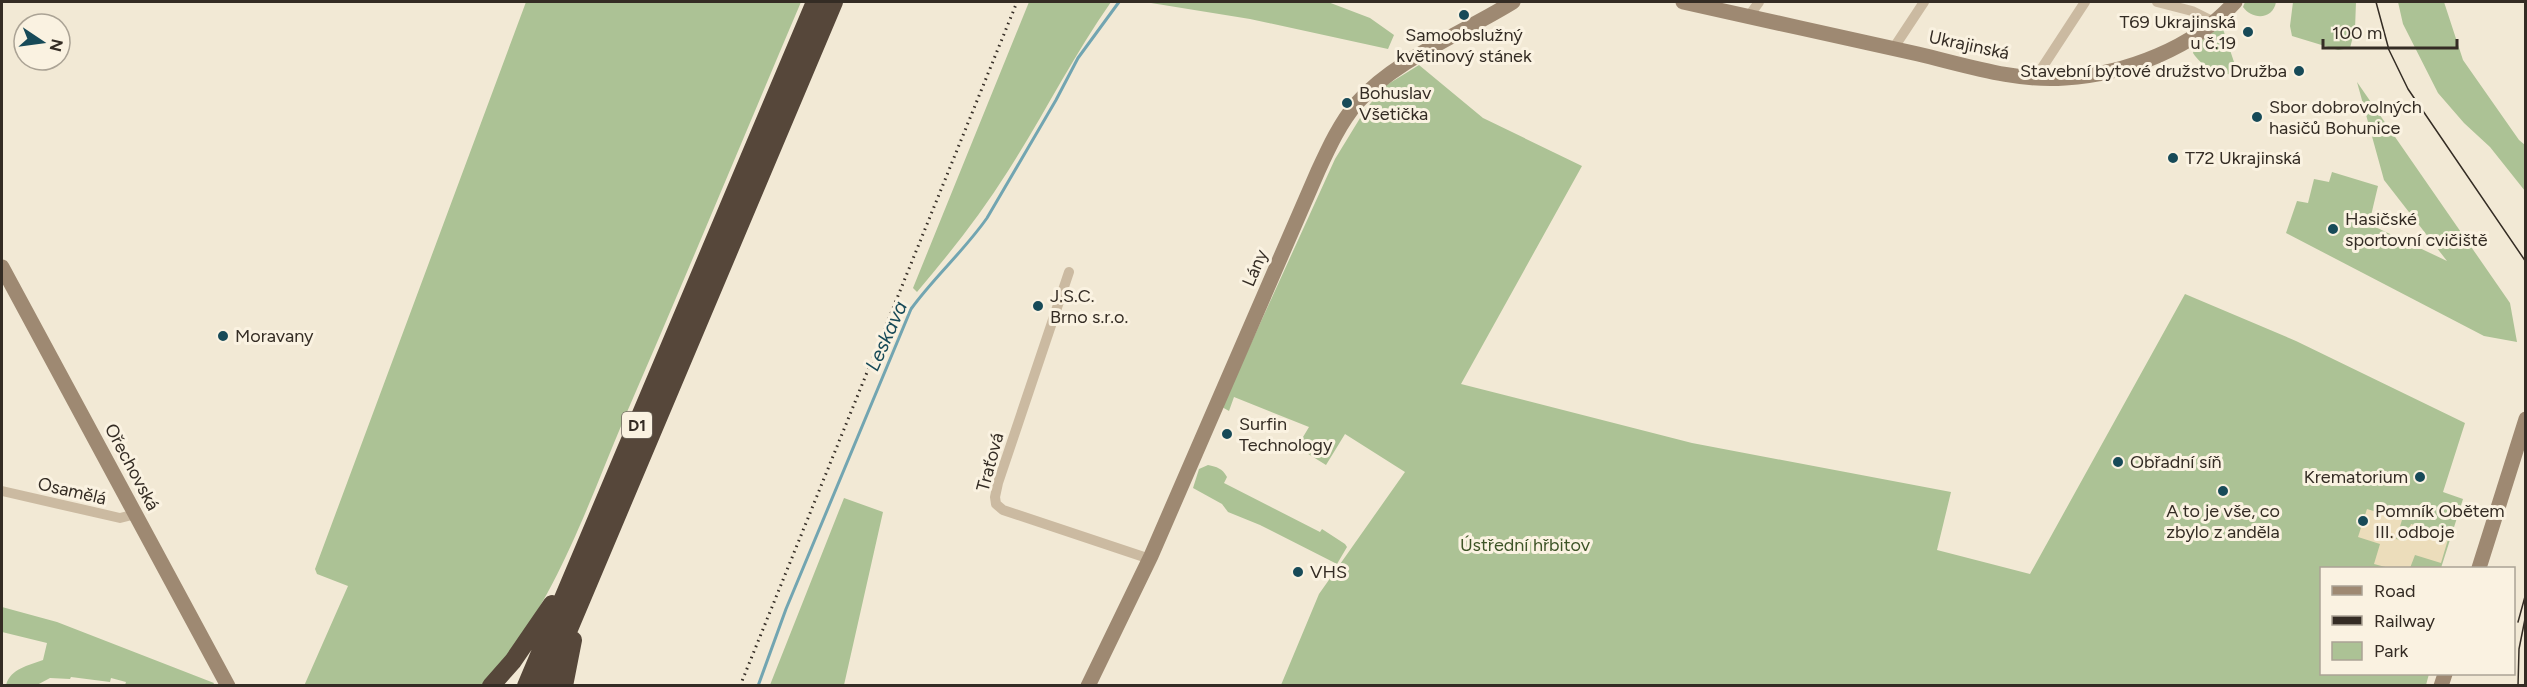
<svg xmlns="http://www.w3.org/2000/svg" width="2527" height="687" viewBox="0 0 2527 687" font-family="Figtree,sans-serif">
	<rect width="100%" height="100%" fill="#f2e9d5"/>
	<!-- green -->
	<path fill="#acc295" d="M526,2h275c-59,139 -117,279 -177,417 -39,92 -72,193 -142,266l-178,1 44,-100 -31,-12 -2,-5z
		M1029,2h82c-38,54 -67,113 -103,169 -27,43 -58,82 -91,121l-4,-4z
		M1154,2h174l42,16 24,17 -6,14 -138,-30 -99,-16z
		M2245,2h31c-3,18 -24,18 -33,5z
		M2293,2h63l-1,27 -5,19 -12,2 -46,-14 -2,-10z
		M2398,2h46l19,58 56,80 6,5v46l-35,-44 -26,-24 -26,-30 -35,-69z
		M2222,26l12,36 -2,13c-17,-4 -29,-7 -39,-22l2,-8z
		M1419,65l64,53 99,48 -121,218 231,59 259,49 -14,58 93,24 155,-280 111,47 169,82 -22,69 20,7 -22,69h-119v106h107l-3,11h-1145l38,-91 86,-122 -60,-38 -19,31 -29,-18 12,-20 -75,-30 -5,14 -7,-4 113,-248 30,-49 20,-24z
		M2357,82l153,221 7,39 -33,-6 -198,-103 11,-32 11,2 6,-24 15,3 3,-10 46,14 -9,38 78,37 -63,-81z
		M1208,465c9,2 14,3 19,12l-3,6 96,49 2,-3 23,15 2,3 -10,17 -77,-39 -32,-13 -6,-8 -29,-16 6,-19z
		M844,498l39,14 -39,173h-74z
		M2,607l55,15 157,61 -1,2h-88l1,-3 -15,-4 -1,4 -39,-5 -1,2 -20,-1 -13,7h-31c5,-17 22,-19 37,-25l4,-17 -45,-11z"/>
	<!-- plaza -->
	<path fill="#ecddbb" d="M2367,509l35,11 -6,19 9,2 6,-17 38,12 -8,27 -26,-8 -5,13h-21l-15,-4 6,-20 -22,-7z"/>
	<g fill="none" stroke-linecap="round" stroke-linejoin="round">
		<!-- stream -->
		<path stroke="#72a5b1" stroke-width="3" d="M758,686l28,-77 125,-300c23,-32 53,-58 76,-91l69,-118 22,-42 41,-56"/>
		<!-- street -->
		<path stroke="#cbbaa1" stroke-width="10" d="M2157,2l35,9 22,11
			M1749,16l10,-14
			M1893,49l31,-47
			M2036,77l49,-75
			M1069,272l-71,211 -3,14 1,7 7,6 147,49
			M2,491l118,27 16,-4"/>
		<!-- secondary -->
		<path stroke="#9e8972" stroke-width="15" d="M1683,2c78,17 157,35 235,52 47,11 98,28 147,24 61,-4 129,-30 170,-76
			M2,267l226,419
			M2479,568l47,-149
			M1088,686l63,-130 167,-385c11,-24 22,-48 39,-68 37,-43 108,-71 156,-101
			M2441,686l4,-12"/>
		<!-- highway -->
		<path stroke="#56473a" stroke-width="18" d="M491,686l22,-25 39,-57
			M526,686l289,-684
			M545,686l289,-684
			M564,686l9,-46"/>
		<!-- tram -->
		<path stroke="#342c24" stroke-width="1.5" d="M2376,2l13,48 19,39 118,173
			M2518,622l8,-29
			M2518,686l1,-37 7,-35"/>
		<!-- rail -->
		<path stroke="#342c24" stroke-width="3" stroke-dasharray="1.5 4.5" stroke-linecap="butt" d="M740,686l277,-684"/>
	</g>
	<!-- markers -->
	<g fill="#174a58" stroke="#faf2e1" stroke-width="2">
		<circle cx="1464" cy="15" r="6"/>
		<circle cx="2248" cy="32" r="6"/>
		<circle cx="2299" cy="71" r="6"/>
		<circle cx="1347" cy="103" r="6"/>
		<circle cx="2257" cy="117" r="6"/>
		<circle cx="2173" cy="158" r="6"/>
		<circle cx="2333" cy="229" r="6"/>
		<circle cx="1038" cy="306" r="6"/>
		<circle cx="223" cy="336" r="6"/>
		<circle cx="1227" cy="434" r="6"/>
		<circle cx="2118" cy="462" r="6"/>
		<circle cx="2420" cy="477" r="6"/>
		<circle cx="2223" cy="491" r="6"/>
		<circle cx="2363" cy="521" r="6"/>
		<circle cx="1298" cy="572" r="6"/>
	</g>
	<g text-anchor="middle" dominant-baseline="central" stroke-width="6" stroke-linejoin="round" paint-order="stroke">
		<!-- shield labels -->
		<rect fill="#faf2e1" stroke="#6f675d" stroke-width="1.5" x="622" y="412" width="30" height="26" rx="4.5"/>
		<g font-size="16" font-weight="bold" fill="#342c24">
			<text x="637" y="425">D1</text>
		</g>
		<!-- poi labels -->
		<g font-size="18" fill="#342c24" stroke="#faf2e1" text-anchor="start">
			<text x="2236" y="22" text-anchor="end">T69 Ukrajinská<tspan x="2236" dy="21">u č.19</tspan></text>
			<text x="1464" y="35" text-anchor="middle">Samoobslužný<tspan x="1464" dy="21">květinový stánek</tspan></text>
			<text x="2287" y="71" text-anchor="end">Stavební bytové družstvo Družba</text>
			<text x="1359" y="93">Bohuslav<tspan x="1359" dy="21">Všetička</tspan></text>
			<text x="2269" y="107">Sbor dobrovolných<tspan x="2269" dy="21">hasičů Bohunice</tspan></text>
			<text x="2185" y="158">T72 Ukrajinská</text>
			<text x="2345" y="219">Hasičské<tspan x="2345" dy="21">sportovní cvičiště</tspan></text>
			<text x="1050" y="296">J.S.C.<tspan x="1050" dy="21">Brno s.r.o.</tspan></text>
			<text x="235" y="336">Moravany</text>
			<text x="1239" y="424">Surfin<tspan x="1239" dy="21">Technology</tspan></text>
			<text x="2130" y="462">Obřadní síň</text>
			<text x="2408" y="477" text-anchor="end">Krematorium</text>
			<text x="2223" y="511" text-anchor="middle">A to je vše, co<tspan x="2223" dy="21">zbylo z anděla</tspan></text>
			<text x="2375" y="511">Pomník Obětem<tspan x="2375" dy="21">III. odboje</tspan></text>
			<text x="1310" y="572">VHS</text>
		</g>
		<!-- street labels -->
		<g font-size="18" fill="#342c24" stroke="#faf2e1">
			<text transform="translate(1969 45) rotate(12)">Ukrajinská</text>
			<text transform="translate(1255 268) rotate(-67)">Lány</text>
			<text transform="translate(990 462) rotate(-75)">Traťová</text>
			<text transform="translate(132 467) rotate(62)">Ořechovská</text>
			<text transform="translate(72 491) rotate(13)">Osamělá</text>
		</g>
		<!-- park labels -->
		<g font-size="18" fill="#3d5426" stroke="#faf2e1">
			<text x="1525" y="545">Ústřední hřbitov</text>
		</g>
		<!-- water labels -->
		<g font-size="20" font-style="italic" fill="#174a58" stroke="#faf2e1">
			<text transform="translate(886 336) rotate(-66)">Leskava</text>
		</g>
	</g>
	<!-- border -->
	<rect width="2527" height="687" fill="none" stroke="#342c24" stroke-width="6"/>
	<!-- legend -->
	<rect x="2320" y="567" width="195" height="108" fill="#faf2e1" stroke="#aba395" stroke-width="1.5"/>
	<rect x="2332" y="586" width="30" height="9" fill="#9e8972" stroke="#aba395" stroke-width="1.5"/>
	<text x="2374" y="597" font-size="18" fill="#342c24">Road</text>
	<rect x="2332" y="616" width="30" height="9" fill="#342c24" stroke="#aba395" stroke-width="1.5"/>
	<text x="2374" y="627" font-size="18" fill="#342c24">Railway</text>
	<rect x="2332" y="642" width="30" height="18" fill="#acc295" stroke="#aba395" stroke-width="1.5"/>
	<text x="2374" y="657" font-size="18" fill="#342c24">Park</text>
	<!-- north arrow -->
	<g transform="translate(42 42) rotate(103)"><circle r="28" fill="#faf2e1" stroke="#aba395" stroke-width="1.5"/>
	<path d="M0-4.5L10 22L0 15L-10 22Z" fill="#174a58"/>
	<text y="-9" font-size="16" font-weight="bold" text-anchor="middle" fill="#342c24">N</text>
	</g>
	<!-- scale -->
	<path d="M2323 39v9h134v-9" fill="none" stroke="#342c24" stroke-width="3"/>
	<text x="2332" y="39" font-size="18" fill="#342c24" stroke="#faf2e1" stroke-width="4.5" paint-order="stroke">100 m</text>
</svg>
